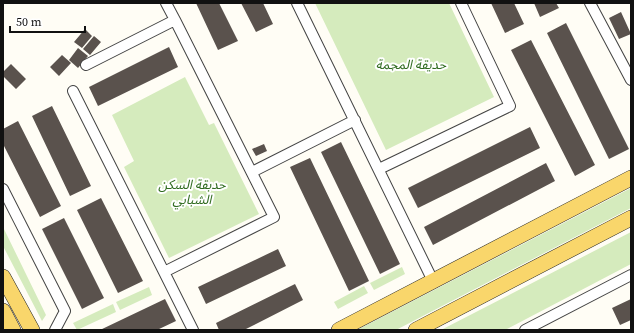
<svg xmlns="http://www.w3.org/2000/svg" width="634" height="333" viewBox="0 0 634 333" font-family="'Source Serif 4','Noto Sans Arabic',serif">
	<rect width="100%" height="100%" fill="#fffdf5"/>
	<!-- green -->
	<path fill="#d5ebbd" d="M315,3h134l45,94 -108,53z
		M185,77l24,48 5,-2 45,91 -90,44 -45,-91 10,-6 -22,-46z
		M631,188v20l-235,122h-39z
		M3,227l43,88 -4,6 -39,-75z
		M631,232v32l-126,66h-64z
		M402,267l3,7 -31,16 -4,-7z
		M364,286l4,7 -30,16 -4,-7z
		M149,287l3,8 -32,15 -4,-8z
		M113,304l3,8 -39,18 -4,-7z"/>
	<!-- building -->
	<path fill="#5a524d" d="M196,3h23l19,38 -20,9z
		M241,3h22l10,21 -17,8z
		M491,3h23l10,21 -19,9z
		M534,3h22l3,5 -19,9z
		M621,12l10,22 -12,5 -10,-21z
		M566,23l63,126 -20,10 -62,-126z
		M85,29l7,7 -10,12 -8,-6z
		M94,36l7,6 -11,13 -7,-6z
		M531,40l64,125 -20,11 -64,-126z
		M169,47l9,20 -80,39 -9,-19z
		M78,48l10,8 -10,12 -9,-8z
		M62,55l9,8 -12,13 -9,-9z
		M11,64l15,15 -10,10 -13,-13v-4z
		M52,106l39,80 -21,10 -38,-80z
		M18,121l43,85 -21,11 -37,-73v-15z
		M530,127l10,21 -122,60 -10,-20z
		M341,142l59,122 -20,10 -59,-122z
		M264,144l3,7 -11,5 -4,-7z
		M310,158l59,123 -20,10 -59,-124z
		M546,163l9,18 -122,64 -9,-18z
		M101,198l42,83 -25,12 -41,-83z
		M64,218l40,80 -22,11 -40,-80z
		M278,249l8,17 -80,38 -8,-17z
		M295,284l8,16 -59,30h-25l-3,-7z
		M165,299l11,22 -19,9h-57z
		M631,299v21l-11,5 -8,-17z"/>
	<g fill="none" stroke-linecap="round" stroke-linejoin="round">
		<defs>
			<path id="street" d="M166,3l9,17
				M297,3l136,278
				M590,3l41,77
				M86,65l89,-45 99,197 -110,55 29,58
				M73,91l91,181
				M379,169l131,-63 -49,-103
				M252,172l103,-52
				M3,189l62,122 -10,19
				M525,330l106,-55"/>
			<path id="primary" d="M3,277l29,53
				M3,311l10,19
				M339,330l292,-152
				M416,330l215,-112"/>
		</defs>
		<!-- street casing -->
		<use href="#street" stroke="#444" stroke-width="12"/>
		<!-- primary casing -->
		<use href="#primary" stroke="#222" stroke-width="16"/>
		<!-- street -->
		<use href="#street" stroke="#fff" stroke-width="10"/>
		<!-- primary -->
		<use href="#primary" stroke="#f9d66b" stroke-width="15"/>
	</g>
	<g text-anchor="middle" dominant-baseline="central" stroke-width="4" stroke-linejoin="round" paint-order="stroke">
		<!-- park labels -->
		<g font-size="13" font-style="italic" fill="#2f6b1f" stroke="#fff">
			<text x="411" y="64">حديقة المجمة</text>
			<text x="192" y="184">حدبقة السكن<tspan x="192" dy="15">الشبابي</tspan></text>
		</g>
	</g>
	<!-- border -->
	<rect width="634" height="333" fill="none" stroke="#111111" stroke-width="8"/>
	<!-- scale -->
	<path d="M10 26v6h75v-6" fill="none" stroke="#111111" stroke-width="2"/>
	<text x="16" y="26" font-size="12" fill="#111111" stroke="#ffffff" stroke-width="3" paint-order="stroke">50 m</text>
</svg>
